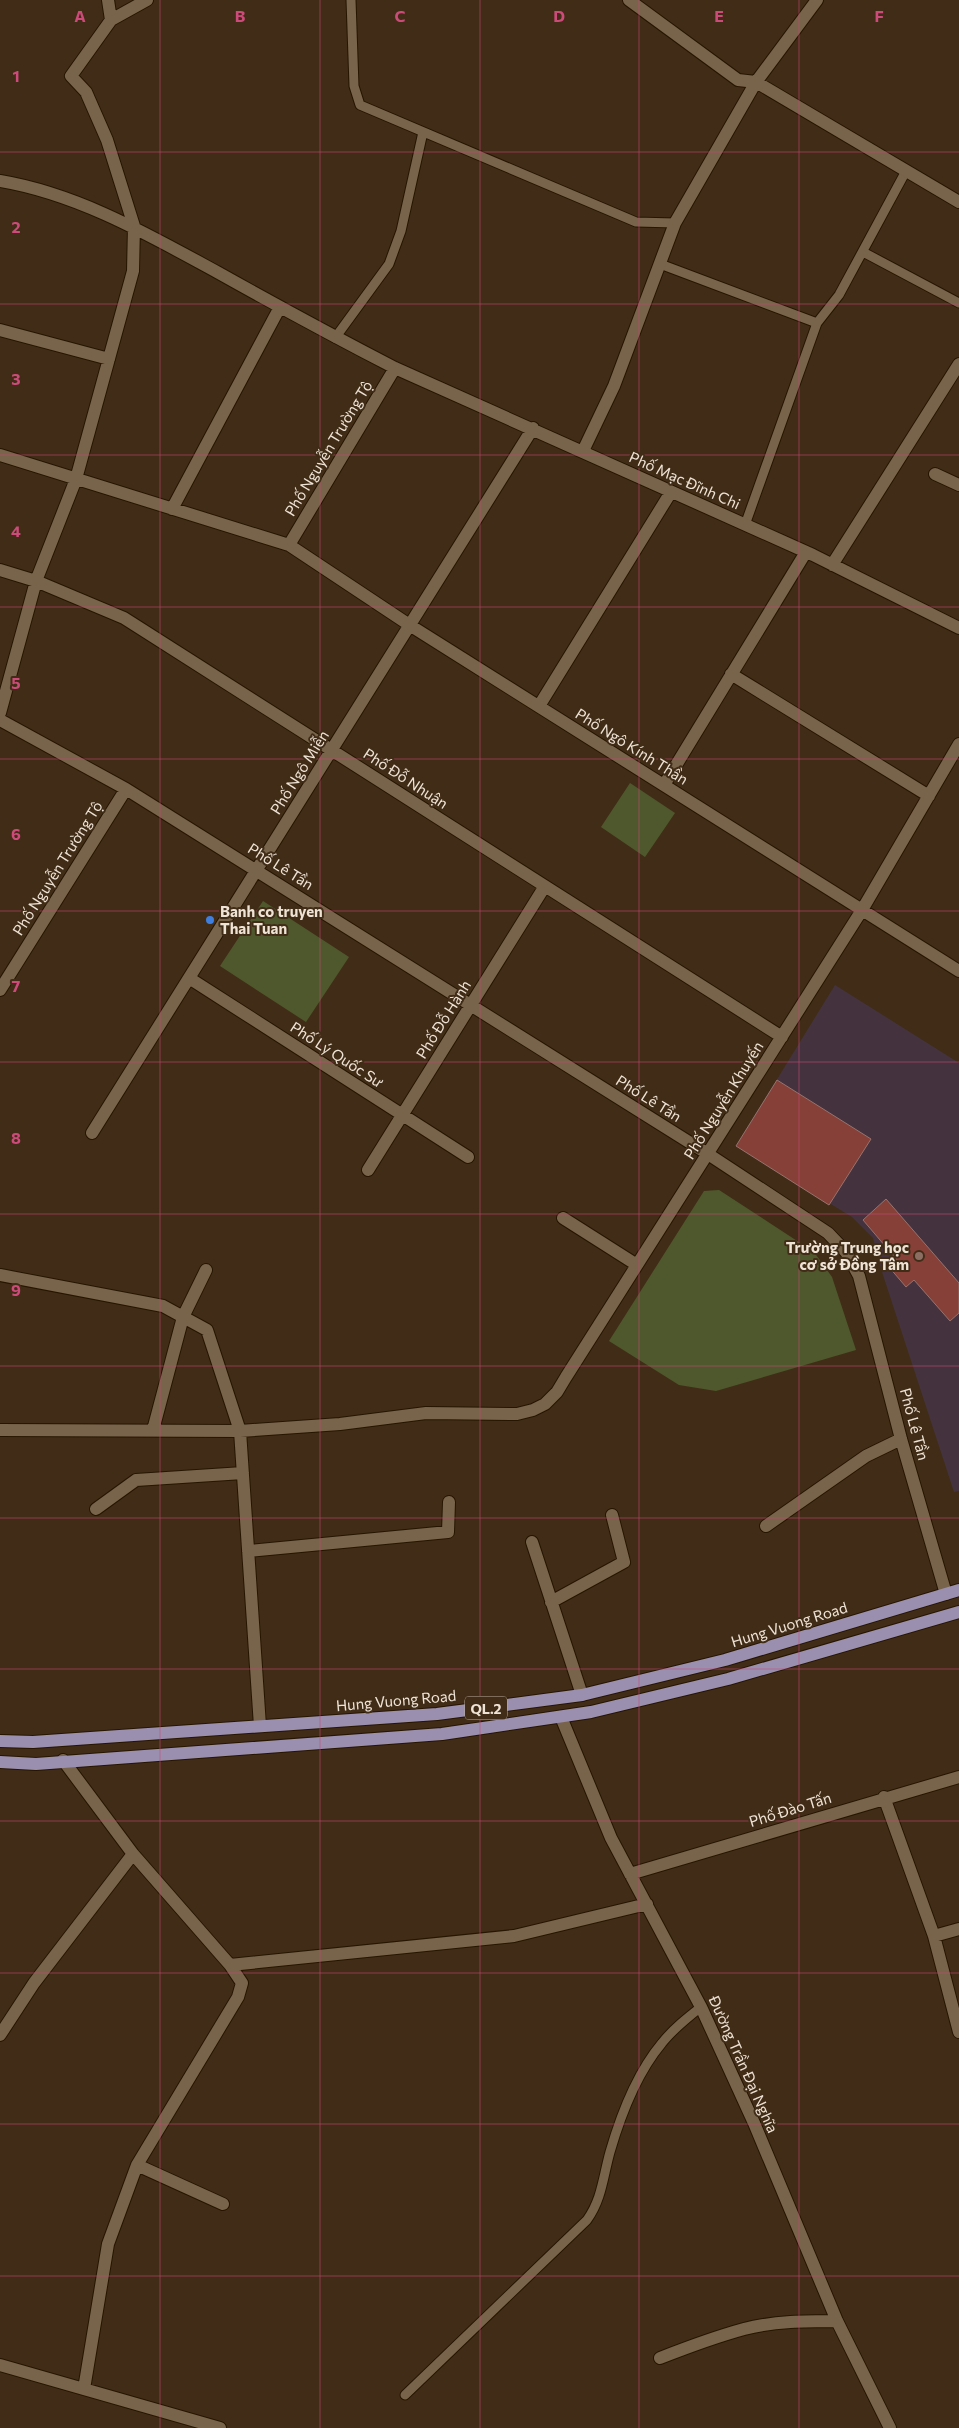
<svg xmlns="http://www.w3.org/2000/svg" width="959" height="2428" viewBox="0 0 959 2428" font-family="Commissioner,sans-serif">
	<rect width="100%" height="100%" fill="#412d17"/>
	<!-- education -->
	<path fill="#44333e" d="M835,985l124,78v428l-5,1 -71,-217 -10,-37 -21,-21 -116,-71z"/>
	<!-- green -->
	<path fill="#4f582d" d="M630,783l45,30 -30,44 -44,-30z
		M263,901l86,56 -43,65 -86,-56z
		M719,1190l95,62 18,25 24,73 -140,41 -37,-6 -70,-44 95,-150z"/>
	<!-- building -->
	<path fill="#864038" stroke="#96736e" d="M777,1080l94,59 -42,66 -93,-59z
		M886,1199l73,84v30l-9,8 -36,-41 -8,7 -17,-20 8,-7 -34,-40z"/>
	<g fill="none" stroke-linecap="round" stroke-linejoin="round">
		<defs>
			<path id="service" d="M351,0l3,86 6,19 276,117 39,1
				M863,252l96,51
				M660,264l157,59
				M335,338l54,-74 12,-33 22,-99
				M745,525l72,-202 22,-28 67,-124
				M405,2395l182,-175c15,-21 16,-43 23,-68 11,-38 26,-78 52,-109 11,-14 25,-25 39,-36"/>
			<path id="minor" d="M108,0l3,20
				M629,0l109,80 18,2 203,120
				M0,181c78,13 149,54 217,91 59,33 118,65 178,96l418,187 146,73
				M0,330l109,29
				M583,451l31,-65 61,-163 81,-141 61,-82
				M0,455l289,90 122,81 548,345
				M935,474l24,11
				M172,509l108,-202
				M289,545l106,-177
				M832,565l127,-201
				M0,570l36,11 88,37 658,419
				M731,674l198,122
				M539,706l132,-214
				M0,713l36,-132 40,-102 57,-208 1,-45 -27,-86 -21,-48 -15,-16 40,-56 36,-20
				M0,720l126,69 582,365 120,79 18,19 13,24 42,163 45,155
				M664,785l142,-233
				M189,978l279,179
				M0,990l126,-201
				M92,1133l441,-705
				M368,1170l177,-284
				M563,1218l74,47
				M0,1275l163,31 44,24 33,101 20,295
				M0,1430l240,1 100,-7 86,-11 91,1 16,-4 12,-6 12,-12 9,-15 296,-467 97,-166
				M153,1430l30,-113 23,-47
				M96,1509l40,-29 107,-7
				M766,1526l100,-70 35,-17
				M532,1542l50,153
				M248,1551l200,-19 1,-30
				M551,1602l73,-40 -12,-47
				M561,1717l50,121 90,169 53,116 83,198 53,107
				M884,1797l50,139 25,96
				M630,1874l329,-97
				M934,1936l25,-7
				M230,1965l284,-29 133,-32
				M0,2035l34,-52 99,-129 -70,-94
				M137,2165l86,39
				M660,2358c28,-11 55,-21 84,-29 31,-8 62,-8 93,-8
				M0,2365l220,63
				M84,2389l24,-145 29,-79 101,-168 4,-14 -12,-18 -97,-111"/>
			<path id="primary" d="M0,1741l33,1 404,-28 145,-19 143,-35 234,-70
				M0,1762l36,2 406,-30 149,-22 137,-33 231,-67"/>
		</defs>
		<!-- service casing -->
		<use href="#service" stroke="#271501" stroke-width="11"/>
		<!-- minor casing -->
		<use href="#minor" stroke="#271501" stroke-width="14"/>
		<!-- primary casing -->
		<use href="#primary" stroke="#271501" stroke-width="14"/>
		<!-- service -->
		<use href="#service" stroke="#78634b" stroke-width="9"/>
		<!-- minor -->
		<use href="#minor" stroke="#78634b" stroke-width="12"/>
		<!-- primary -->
		<use href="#primary" stroke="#9a8faf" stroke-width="12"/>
	</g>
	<!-- grid -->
	<path fill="none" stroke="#cd4b7a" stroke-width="1" stroke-opacity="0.55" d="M160,0v2428M320,0v2428M480,0v2428M639,0v2428M799,0v2428M0,152h959M0,304h959M0,455h959M0,607h959M0,759h959M0,911h959M0,1062h959M0,1214h959M0,1366h959M0,1518h959M0,1669h959M0,1821h959M0,1973h959M0,2124h959M0,2276h959"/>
	<!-- markers -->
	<circle fill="#3f7fe0" stroke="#412d17" stroke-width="2" cx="210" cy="920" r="5"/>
	<circle fill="#8d6e63" stroke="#412d17" stroke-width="2" cx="919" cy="1256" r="5"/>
	<g text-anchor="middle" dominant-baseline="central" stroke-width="4" stroke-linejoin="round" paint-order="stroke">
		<!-- shield labels -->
		<rect fill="#412d17" stroke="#bbac9d" stroke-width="1" x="465" y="1696.5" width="42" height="23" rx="4"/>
		<g font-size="14" font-weight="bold" fill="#efe3d6">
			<text x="486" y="1708">QL.2</text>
		</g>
		<!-- street labels -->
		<g font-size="15" fill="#efe3d6" stroke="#412d17">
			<text transform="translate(328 448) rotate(-59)">Phố Nguyễn Trường Tộ</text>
			<text transform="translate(685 480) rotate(24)">Phố Mạc Đĩnh Chi</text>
			<text transform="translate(632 746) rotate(32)">Phố Ngô Kính Thần</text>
			<text transform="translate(299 772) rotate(-58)">Phố Ngô Miễn</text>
			<text transform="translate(406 778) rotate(33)">Phố Đỗ Nhuận</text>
			<text transform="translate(281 866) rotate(32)">Phố Lê Tần</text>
			<text transform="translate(57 868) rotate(-58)">Phố Nguyễn Trường Tộ</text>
			<text transform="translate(443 1019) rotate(-58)">Phố Đỗ Hành</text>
			<text transform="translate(337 1054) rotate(33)">Phố Lý Quốc Sư</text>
			<text transform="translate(649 1098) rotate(32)">Phố Lê Tần</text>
			<text transform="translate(723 1100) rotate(-58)">Phố Nguyễn Khuyến</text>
			<text transform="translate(915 1424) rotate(75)">Phố Lê Tần</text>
			<text transform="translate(789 1624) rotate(-17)">Hung Vuong Road</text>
			<text transform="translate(396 1700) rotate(-5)">Hung Vuong Road</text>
			<text transform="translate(790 1809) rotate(-17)">Phố Đào Tấn</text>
			<text transform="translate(744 2064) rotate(66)">Đường Trần Đại Nghĩa</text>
		</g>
		<!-- poi labels -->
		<g font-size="15" font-weight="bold" fill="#efe3d6" stroke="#412d17" text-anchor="start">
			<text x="220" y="911">Banh co truyen<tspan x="220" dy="17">Thai Tuan</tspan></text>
			<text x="909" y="1247" text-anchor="end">Trường Trung học<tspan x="909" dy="17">cơ sở Đồng Tâm</tspan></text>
		</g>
	</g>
	<g font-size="16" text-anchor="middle" font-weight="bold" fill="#cd4b7a" stroke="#412d17" stroke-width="4" stroke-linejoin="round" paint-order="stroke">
		<text x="80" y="22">A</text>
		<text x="240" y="22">B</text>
		<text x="400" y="22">C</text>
		<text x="559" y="22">D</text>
		<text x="719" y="22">E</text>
		<text x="879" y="22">F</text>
		<text x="16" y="82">1</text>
		<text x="16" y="233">2</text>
		<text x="16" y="385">3</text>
		<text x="16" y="537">4</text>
		<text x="16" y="689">5</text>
		<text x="16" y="840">6</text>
		<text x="16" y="992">7</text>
		<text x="16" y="1144">8</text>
		<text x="16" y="1296">9</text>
	</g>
</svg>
